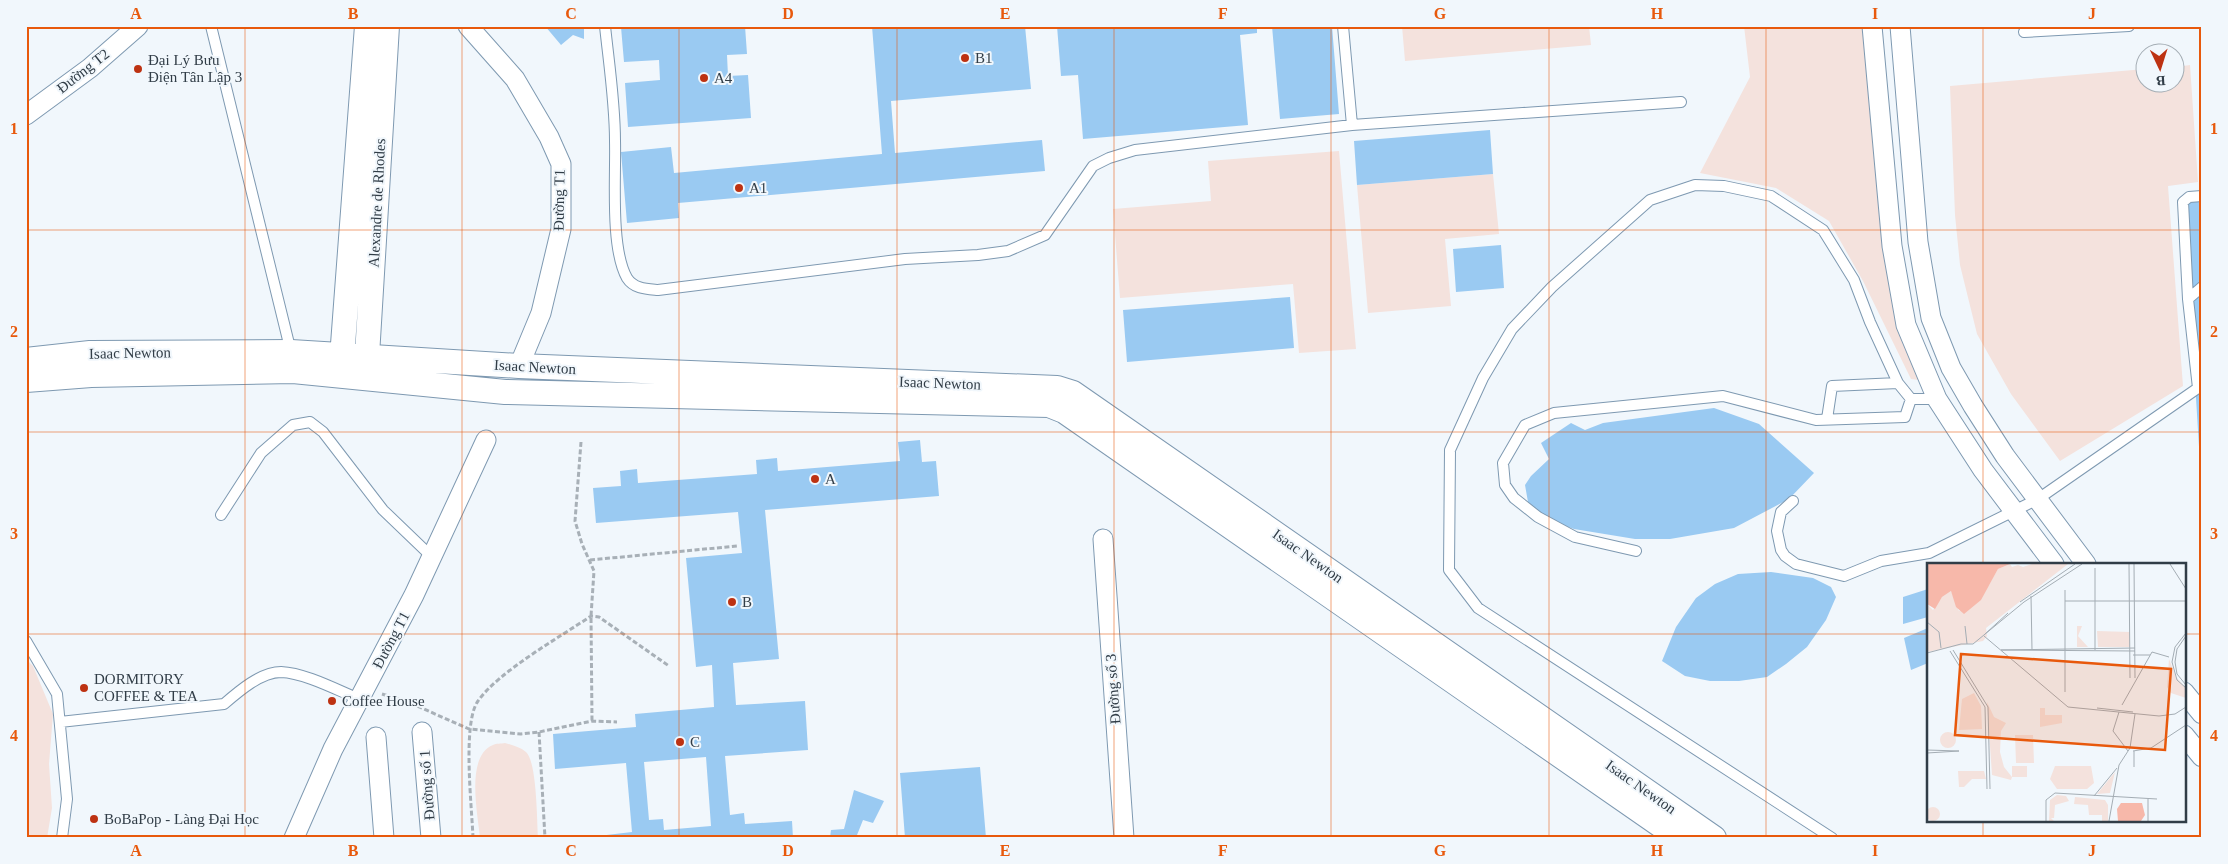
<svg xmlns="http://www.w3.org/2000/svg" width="2228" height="864" viewBox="0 0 2228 864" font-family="'Times New Roman',serif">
	<rect width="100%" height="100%" fill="#f1f7fc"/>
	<!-- green -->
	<path fill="#f4e2dd" d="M1402,26h187l2,19 -186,16z
		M1744,26h118l35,300 22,54 -8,-1 -48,-98 -34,-60 -53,-33 -76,-15 50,-96z
		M2190,65l8,117 -30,4 15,200 -123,75 -49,-67 -34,-60 -17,-69 -5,-50 -5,-129 195,-17 1,13h30v-15z
		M1339,151l17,198 -57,4 -6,-69 -173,14 -7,-89 98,-8 -3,-40z
		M1493,174l6,60 -54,5 6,67 -83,7 -11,-128z
		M26,659l7,7 20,48 -4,50 3,44 -5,30h-21z
		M505,743c7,2 15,4 21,9 11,10 11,69 12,86h-58c-2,-23 -15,-82 13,-93 3,-2 8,-1 12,-2z"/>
	<!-- building -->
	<path fill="#9acaf2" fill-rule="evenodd" d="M545,26h39v13l-11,-4 -12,10z
		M745,26l2,28 -20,1 1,21 20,-1 3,43 -123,9 -3,-44 35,-3 -1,-20 -35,2 -3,-35z
		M872,26h13l1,3 26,-3h113l6,63 -140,12 4,52 147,-13 3,31 -367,32 1,15 -52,5 -6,-71 50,-5 3,26 208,-19z
		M1057,26h200v7l-17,2 8,90 -165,14 -5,-64 -17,1z
		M1272,26h60l7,88 -59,5z
		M1490,130l3,44 -136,11 -3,-44z
		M2202,201v262h-2l-16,-260z
		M1501,245l3,43 -48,4 -3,-43z
		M1290,297l4,51 -167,14 -4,-52z
		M1714,408l45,16 55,49 -25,26 -55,29 -64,11h-35l-61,-10 -25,-9 -21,-18 -3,-17 6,-9 18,-17 -8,-16 30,-20 14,7 18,-7z
		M920,440l2,22 14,-1 3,35 -174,14 14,149 -46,4 3,42 69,-4 3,49 -83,6 5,59 14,-2 1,11 47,-3 1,17h-212l51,-6 -6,-69 -71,6 -2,-35 83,-7 -1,-13 79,-7 -2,-42 -16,2 -10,-109 56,-5 -4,-41 -142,11 -3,-35 28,-2 -1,-15 17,-2 1,14 119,-9 -1,-14 21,-2 1,13 122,-10 -2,-19zM706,757l5,69 -47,4 -1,-11 -14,1 -5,-58z
		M1771,572l42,6 18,9 5,10 -10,23 -19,27 -21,17 -19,13 -28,4h-29l-25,-5 -23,-15 14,-34 20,-29 19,-14 23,-10z
		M1928,589v28l-25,7v-27z
		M1928,628v35l-17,7 -7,-32z
		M980,767l6,71h-81l-5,-65z
		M854,790l30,11 -11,22 -10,-3 -6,15 2,3h-29l1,-8 13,-1z"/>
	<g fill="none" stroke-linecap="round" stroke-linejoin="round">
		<defs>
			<path id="service" d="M211,26l80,326
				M605,26c4,38 10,77 10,115 1,35 -5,107 12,137 7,11 20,11 31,12l247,-31 73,-4 30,-4 37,-16 48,-69 16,-8 26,-8 217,-25
				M1343,26l9,99 329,-23
				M2024,32l105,-6
				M2188,299l-5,-97 6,-5 13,-1
				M2198,388l-10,-89 14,-12
				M1827,419l5,-33 66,-3
				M1793,501l-12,11 -4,19 4,19 4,6 11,8 48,12 37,-15 48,-8 109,-54 160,-111h4
				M221,515l40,-62 32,-28 17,-3 13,10 60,78 49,47
				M1636,551l-61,-14 -37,-20 -24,-19 -9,-13 -2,-22 22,-38 29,-12 169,-17 93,24 89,-3 6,-18
				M26,641l31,53 10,105 -5,39
				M60,722l164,-18c15,-13 37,-32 57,-32 24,1 56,18 78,27
				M1832,838l-354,-230 -29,-38 1,-120 33,-72 29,-49 40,-42 98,-87 45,-15 29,1 47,10 52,34 31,50 16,42 28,61 13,16h26"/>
			<path id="minor" d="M468,26l47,53 34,58 12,27v65l-20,84 -22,53
				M1872,26l20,220 14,79 31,74 46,71 71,94
				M1900,26l18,216 13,76 20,50 22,38 32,50 81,108
				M26,115l64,-47 48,-42
				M1103,539l21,299
				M2184,692l18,22
				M422,732l9,106
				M2184,735l18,22
				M376,737l8,101
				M294,838l39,-89 81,-154 72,-155"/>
			<path id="tertiary" d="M26,360l64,-7 201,-1 228,14 538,22 16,5 641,445
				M341,371l26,-345
				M366,372l21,-346
				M26,380l65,-5 202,-4 212,21 544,13 15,6 615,427"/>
		</defs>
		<!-- service casing -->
		<use href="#service" stroke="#7e99b1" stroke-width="12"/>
		<!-- minor casing -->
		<use href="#minor" stroke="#7e99b1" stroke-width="21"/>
		<!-- tertiary casing -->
		<use href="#tertiary" stroke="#7e99b1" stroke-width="26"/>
		<!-- path -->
		<path stroke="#a8b0b7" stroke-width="3" stroke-dasharray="5 2.5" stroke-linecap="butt" d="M581,442l-6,79 7,23 12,27 -3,45 1,105
			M590,560l147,-14
			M382,694l26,8 61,27 52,5 18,-2 53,-11 25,1
			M539,732l6,106
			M473,838c-1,-30 -11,-115 5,-137 20,-29 82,-64 113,-85l8,1 70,49"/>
		<!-- service -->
		<use href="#service" stroke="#fff" stroke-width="10"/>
		<!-- minor -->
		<use href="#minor" stroke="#fff" stroke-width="19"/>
		<!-- tertiary -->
		<use href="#tertiary" stroke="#fff" stroke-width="24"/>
	</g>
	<!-- grid -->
	<path fill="none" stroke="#e8590c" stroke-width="1" stroke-opacity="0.55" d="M245,26v812M462,26v812M679,26v812M897,26v812M1114,26v812M1331,26v812M1549,26v812M1766,26v812M1983,26v538M26,230h2176M26,432h2176M26,634h1902M2184,634h18M1983,820v18"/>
	<!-- markers -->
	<g fill="#bd3212" stroke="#f1f7fc" stroke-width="2">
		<circle cx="965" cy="58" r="5"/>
		<circle cx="138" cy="69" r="5"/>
		<circle cx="704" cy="78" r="5"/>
		<circle cx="739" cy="188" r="5"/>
		<circle cx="815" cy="479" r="5"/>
		<circle cx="732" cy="602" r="5"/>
		<circle cx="84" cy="688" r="5"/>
		<circle cx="332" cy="701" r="5"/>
		<circle cx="680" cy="742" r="5"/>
		<circle cx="94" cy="819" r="5"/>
	</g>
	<g text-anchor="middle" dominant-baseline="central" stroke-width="4" stroke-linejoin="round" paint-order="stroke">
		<!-- poi labels -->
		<g font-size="15" fill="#313d47" stroke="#f1f7fc" text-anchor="start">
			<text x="975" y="58">B1</text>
			<text x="148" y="60">Đại Lý Bưu<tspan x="148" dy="17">Điện Tân Lập 3</tspan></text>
			<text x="714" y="78">A4</text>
			<text x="749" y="188">A1</text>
			<text x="825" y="479">A</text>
			<text x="742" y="602">B</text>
			<text x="94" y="679">DORMITORY<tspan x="94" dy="17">COFFEE &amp; TEA</tspan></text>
			<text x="342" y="701">Coffee House</text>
			<text x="690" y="742">C</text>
			<text x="104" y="819">BoBaPop - Làng Đại Học</text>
		</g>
		<!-- street labels -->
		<g font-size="15" fill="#313d47" stroke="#f1f7fc">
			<text transform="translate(83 71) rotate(-38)">Đường T2</text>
			<text transform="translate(559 200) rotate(-89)">Đường T1</text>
			<text transform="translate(377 203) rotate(-87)">Alexandre de Rhodes</text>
			<text transform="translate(130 353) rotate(-1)">Isaac Newton</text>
			<text transform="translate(535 367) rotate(3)">Isaac Newton</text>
			<text transform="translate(940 383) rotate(2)">Isaac Newton</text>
			<text transform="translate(1308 556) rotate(35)">Isaac Newton</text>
			<text transform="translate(391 640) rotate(-62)">Đường T1</text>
			<text transform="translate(1113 689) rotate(-94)">Đường số 3</text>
			<text transform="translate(427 785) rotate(-94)">Đường số 1</text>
			<text transform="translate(1641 787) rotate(35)">Isaac Newton</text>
		</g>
	</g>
	<!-- overview -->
	<g transform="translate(1927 563)">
		<rect width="259" height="259" fill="#f1f7fc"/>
		<path d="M83,1l2,3 6,-2 5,2 9,-3h36l-82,64 1,8 -4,5 -56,11v-48l6,6 9,-13 9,-6 8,20 30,-26 9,-16zM150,63h5l-4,10 10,11h-11zM170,68l33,1v15h-32zM242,96l7,18 10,11v10l-15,-5 -4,-6zM47,130l7,13 1,23 -23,1 3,-31zM60,139l7,15 12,6 -5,8 -1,21 4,15 8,10v-11h15v11h-15l-1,3 -19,-5zM113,145h5v7h17v8l-22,4zM13 177a8 8 0 1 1 16 0a8 8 0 1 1-16 0ZM88,172h18l1,28h-18zM128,203h36l3,17 -7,6h-30l-7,-10zM31,208h26l2,8h-14l-8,8h-5zM188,209l-5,21 -13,1zM130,232l9,1 3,5 -14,4 -1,13h-3l3,3h-5l1,-21zM148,234l30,3 3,5v16h-6v-6h-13l-1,-10 -14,-1zM-1 251a7 7 0 1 1 14 0a7 7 0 1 1-14 0Z" fill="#f4e2dd"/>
		<path d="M0,1h83l-12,5 -17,31 -17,14 -8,-7 -5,-16 -9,6 -7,12 -8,-5zM194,240h21l3,12 -4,6h-23l-1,-12z" fill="#f7b8aa"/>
		<path fill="none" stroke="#a4adb4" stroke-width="1" d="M202,1l1,114M207,1l1,114M243,1l16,25M168,5v82M138,27v102M104,33l1,54M138,38h121M93,39l55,-38M0,59l12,10 2,16M38,63l2,18M259,70l-11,14 -3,15 5,18 9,8M58,71l23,-21M57,73l84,71 91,9 16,-2 11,-7M259,73l-9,13 -2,13 2,12 9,11M208,85l-134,2 134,1M26,87l35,57 2,82M23,88l35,56 2,82M0,90l34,-9h12l51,-42 58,-38M206,92h17M195,142l30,-53 17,5M170,145l36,4M192,149l-6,19 15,20M0,187l32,1M206,188l18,-3 35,-23M0,190l32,-2M207,204v-16M167,233l23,-28M119,258v-21l9,-7 102,6M182,258l10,-56 11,-17 5,-34M221,258v-22"/>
		<path fill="#e8590c" fill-opacity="0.15" stroke="#e8590c" stroke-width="2.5" d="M34,91l210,15 -6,81 -210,-15z"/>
		<rect width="259" height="259" fill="none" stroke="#313d47" stroke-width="2.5"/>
	</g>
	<!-- border -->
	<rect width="2228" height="864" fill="none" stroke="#f1f7fc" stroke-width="55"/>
	<!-- north arrow -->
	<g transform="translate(2160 68) rotate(176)"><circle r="24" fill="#f1f7fc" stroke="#a4adb4"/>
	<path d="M0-4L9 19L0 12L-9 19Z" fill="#bd3212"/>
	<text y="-8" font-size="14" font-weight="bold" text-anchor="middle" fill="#313d47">B</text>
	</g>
	<rect x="28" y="28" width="2172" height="808" fill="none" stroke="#e8590c" stroke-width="2"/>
	<g font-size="16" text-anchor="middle" font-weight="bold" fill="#e8590c">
		<text x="136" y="19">A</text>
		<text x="353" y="19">B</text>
		<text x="571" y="19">C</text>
		<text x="788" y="19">D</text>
		<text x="1005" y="19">E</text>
		<text x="1223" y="19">F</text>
		<text x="1440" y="19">G</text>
		<text x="1657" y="19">H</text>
		<text x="1875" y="19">I</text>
		<text x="2092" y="19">J</text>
		<text x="14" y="134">1</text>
		<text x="2214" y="134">1</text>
		<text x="14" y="337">2</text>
		<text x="2214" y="337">2</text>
		<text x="14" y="539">3</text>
		<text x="2214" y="539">3</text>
		<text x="14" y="741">4</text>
		<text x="2214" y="741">4</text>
		<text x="136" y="856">A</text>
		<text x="353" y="856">B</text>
		<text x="571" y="856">C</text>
		<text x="788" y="856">D</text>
		<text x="1005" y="856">E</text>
		<text x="1223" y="856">F</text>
		<text x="1440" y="856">G</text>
		<text x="1657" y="856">H</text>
		<text x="1875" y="856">I</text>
		<text x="2092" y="856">J</text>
	</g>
</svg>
